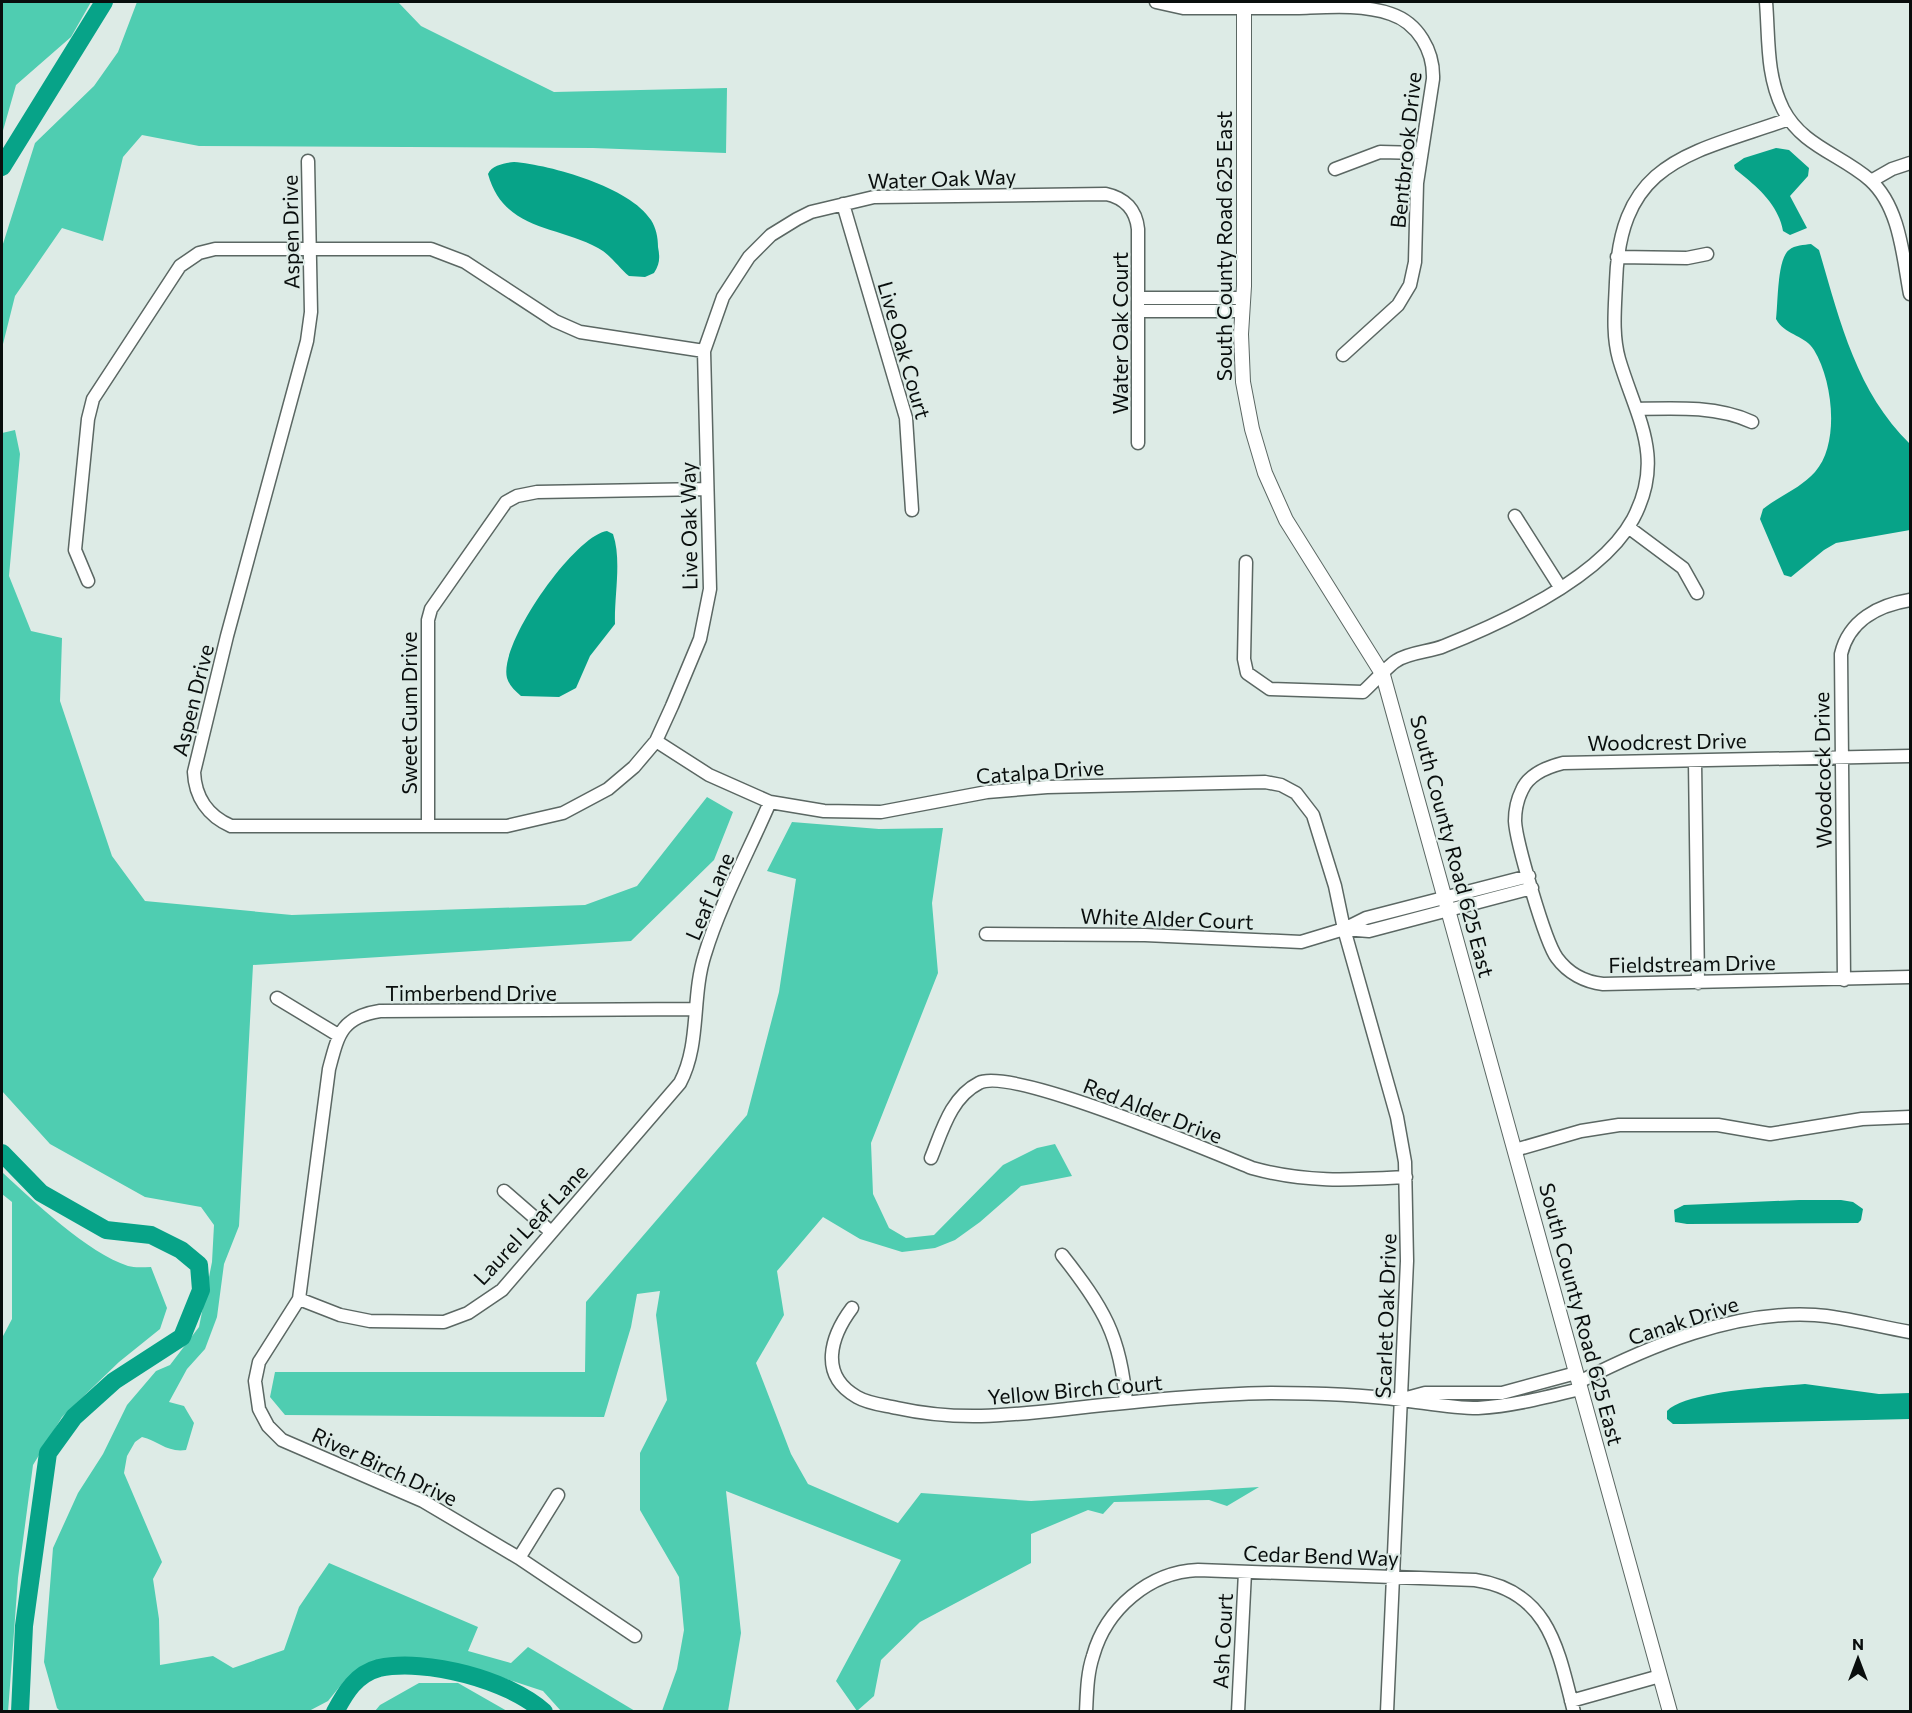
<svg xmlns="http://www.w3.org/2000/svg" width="1912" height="1713" viewBox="0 0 1912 1713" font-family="Commissioner,sans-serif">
	<rect width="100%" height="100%" fill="#ddebe6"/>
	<!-- forest -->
	<path fill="#4fcdb1" d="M2,2h89l-20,35 -55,48 -14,49z
		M137,2h261l23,24 133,66 173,-4 -1,65 -133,-5 -394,-2 -57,-11 -19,22 -20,84 -41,-13 -47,68 -13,52v-101l33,-104 59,-57 24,-34z
		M15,430l5,24 -11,122 22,55 31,7 -2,63 52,155 33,45 147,14 293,-10 52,-19 70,-89 26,15 -19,48 -83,81 -378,24 -14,261 -15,38 -7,53 -12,32 -18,20 -18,33 15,4 10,17 -8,27c-18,3 -28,-9 -44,-13l-7,5 -8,14 -3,17 38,89 -9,17 6,40 1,46 53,-9 20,12 51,-18 15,-43 30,-44 149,64 -10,24 43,12 17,-16 107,64h-74l-18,-20 -61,-20 -48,-11 -70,6 -19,14 -17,21 -19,10 -248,1 -4,-4 -13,-46 9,-114 25,-55 25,-39 24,-49 29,-34 14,-6 29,-38 13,-65 2,-37 -13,-18 -56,-10 -95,-53 -48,-53v-658z
		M792,822l87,7 64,-1 -11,75 6,70 -67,170 2,51 16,34 17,10 28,-3 69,-70 34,-17 18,-4 17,32 -51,10 -41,36 -25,18 -20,8 -33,4 -42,-13 -37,-22 -46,54 7,44 -28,48 35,91 17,30 90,39 23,-30 110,8 228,-14 -32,19 -18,-6 -95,2 -11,12 -15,-4 -57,24v29l-111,59 -39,38 -7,36 -17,15 -21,-30 65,-121 -175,-69 15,142 -13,78h-66l15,-42 7,-39 -5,-53 -39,-67v-57l27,-53 -11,-85 4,-24 -23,3 -6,33 -27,90 -319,-2 -15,-18 5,-25h310l1,-70 161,-187 32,-123 17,-113 -29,-8z
		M2,1172c31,29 86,81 126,94 7,2 16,1 23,1l16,41 -7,21 -41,33 -57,55 -29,48 -15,113 -10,134 -6,-1v-373l10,-19v-117l-10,-8z
		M419,1683h39l49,28h-132l5,-6z"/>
	<!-- water -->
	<path fill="#07a388" d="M1776,148l13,2 20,18 -1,8 -18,20 17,32 -17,7 -7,-4c-5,-28 -27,-45 -48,-62l-1,-4 10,-7z
		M514,162c37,3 116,25 137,58 5,8 7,17 7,27 2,10 2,17 -4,26l-9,4 -16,-1c-10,-8 -19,-22 -31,-28 -42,-23 -94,-17 -110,-74 4,-9 17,-11 26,-12z
		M1811,244l8,6c21,71 37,141 91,194v86l-74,13 -12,7 -33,27 -7,-2 -24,-56 3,-10c16,-13 38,-21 52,-37 25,-28 18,-91 -1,-122 -9,-15 -30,-15 -38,-31 2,-15 1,-60 13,-69 6,-5 15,-5 22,-6z
		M607,531l6,3c9,26 1,62 2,90l-25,32 -14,32 -17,9 -38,-1c-6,-5 -12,-11 -14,-18 -9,-34 68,-143 100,-147z
		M1799,1200h42l12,2 10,7 -2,11 -3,3 -171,1 -12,-2 -1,-12 10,-5z
		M1805,1384l74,10 31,-1v26l-226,5h-11l-6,-5v-8c19,-20 107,-24 138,-27z"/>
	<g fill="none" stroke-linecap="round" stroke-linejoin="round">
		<!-- river -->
		<path stroke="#07a388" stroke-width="18" d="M2,167l102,-165
			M2,1153l39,40 65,37 45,5 30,15 18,15 2,25 -19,47 -68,44 -40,36 -26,36 -24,173 -4,86
			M335,1712c10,-19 21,-38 44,-44 47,-10 130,12 165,44"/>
		<defs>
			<path id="minor" d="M1156,2l27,6c39,0 77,0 116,0 29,-1 63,-4 92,6 27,9 43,37 42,65l-16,104 -2,79 -5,23 -12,20 -55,50
				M1766,2c3,36 0,73 17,107 19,37 57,45 87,71 30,27 33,77 40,114
				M308,161l3,151 -4,29 -80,295 -33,136c1,25 14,44 37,54h276l56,-13 45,-24 26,-22 22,-26 16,-35 28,-67 10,-50 -6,-238 19,-54 26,-40 22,-22 26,-16 14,-7 63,-15 232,-3c19,4 30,16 32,35v214
				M1335,169l45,-17 41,1
				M1871,181l21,-12 18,-6
				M843,204l63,214 6,92
				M1617,257l70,1 20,-4
				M1138,298h104
				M1138,311h104
				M1638,409c38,-1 79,-3 114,13
				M1515,516l45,71
				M1628,527l55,41 14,25
				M1246,562l-2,97 3,14 23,16 93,3c9,-8 26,-27 33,-31 13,-9 34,-9 48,-15 60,-24 157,-68 189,-127 33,-62 3,-102 -14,-160 -7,-25 -4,-51 -3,-77 4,-123 75,-128 173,-163
				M88,581l-13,-31 13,-131 5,-20 87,-133 19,-13 16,-4h216l34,13 90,59 25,11 124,19
				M656,741l53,34 61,27 54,9 57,1 106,-20 60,-5 218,-5 16,3 15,8 17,22 22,71 9,43 53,188 8,45 2,99 -20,451
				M1910,756l-347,7c-16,4 -34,11 -41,27 -5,10 -7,21 -7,31 1,20 30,121 42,137 11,15 28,24 46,26l307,-7
				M1695,761l3,222
				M428,826v-206l3,-11 75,-107 11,-6 20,-4 169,-3
				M1344,929l25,2 163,-43
				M986,934l159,1 156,7 43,-13 22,-11 163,-42
				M1844,980l-3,-326c8,-34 38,-49 69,-54
				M277,998l61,37
				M1515,1150l66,-19 38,-6h99l52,9 92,-15 48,-2
				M931,1158c11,-27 20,-61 48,-75 31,-17 231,68 273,85 54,15 99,12 154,9
				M504,1191l46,40
				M1062,1255c41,52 59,81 64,148
				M299,1299l41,16 30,6 74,1 24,-9 34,-23 178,-207c21,-40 11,-86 25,-129 15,-50 44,-103 65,-152
				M852,1308c-21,28 -34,67 5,89 12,7 27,8 40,11 63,14 115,7 179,0 64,-7 130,-14 195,-15 38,0 93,2 131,7 25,3 50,8 76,8 35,-2 69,-11 102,-19
				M1579,1382c70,-36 156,-72 236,-67 32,2 64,12 95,17
				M1403,1399l22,-6h77l74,-20
				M519,1558l39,-63
				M635,1636l-116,-78 -96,-57 -141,-61 -14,-14 -9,-17 -4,-28 4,-19 40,-63 30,-230c9,-34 12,-52 51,-58l315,-2
				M1571,1701l89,-25
				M1086,1712c1,-19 1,-38 7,-56 13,-47 56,-84 105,-86l277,10c74,11 83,69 99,132
				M1238,1712l7,-140"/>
			<path id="tertiary" d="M1244,2v284l-3,48 2,48 9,47 13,44 21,47 97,155 287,1037"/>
		</defs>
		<!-- minor casing -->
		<use href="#minor" stroke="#5b6763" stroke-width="15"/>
		<!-- tertiary casing -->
		<use href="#tertiary" stroke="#5b6763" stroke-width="16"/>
		<!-- minor -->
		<use href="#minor" stroke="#fff" stroke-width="12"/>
		<!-- tertiary -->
		<use href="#tertiary" stroke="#fff" stroke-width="14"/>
	</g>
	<g text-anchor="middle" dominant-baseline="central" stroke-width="4.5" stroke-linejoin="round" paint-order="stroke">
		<!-- street labels -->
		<g font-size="21" fill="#090e0d" stroke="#ddebe6">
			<text transform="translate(1405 150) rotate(-84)">Bentbrook Drive</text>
			<text transform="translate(942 178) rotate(-2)">Water Oak Way</text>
			<text transform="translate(290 232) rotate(-91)">Aspen Drive</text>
			<text transform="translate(1223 246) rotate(-90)">South County Road 625 East</text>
			<text transform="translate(1119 333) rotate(-90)">Water Oak Court</text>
			<text transform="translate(905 350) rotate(74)">Live Oak Court</text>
			<text transform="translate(688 526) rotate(-91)">Live Oak Way</text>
			<text transform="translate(192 700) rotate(-76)">Aspen Drive</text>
			<text transform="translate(408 713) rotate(-90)">Sweet Gum Drive</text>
			<text transform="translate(1667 741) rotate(-1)">Woodcrest Drive</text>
			<text transform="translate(1822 770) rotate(-91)">Woodcock Drive</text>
			<text transform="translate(1040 771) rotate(-4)">Catalpa Drive</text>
			<text transform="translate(1453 846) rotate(75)">South County Road 625 East</text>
			<text transform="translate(709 896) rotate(-67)">Leaf Lane</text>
			<text transform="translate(1167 918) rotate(2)">White Alder Court</text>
			<text transform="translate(1692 963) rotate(-1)">Fieldstream Drive</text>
			<text x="471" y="992">Timberbend Drive</text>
			<text transform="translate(1153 1110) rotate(21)">Red Alder Drive</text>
			<text transform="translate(530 1224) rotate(-47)">Laurel Leaf Lane</text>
			<text transform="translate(1582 1314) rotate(75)">South County Road 625 East</text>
			<text transform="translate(1385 1316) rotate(-88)">Scarlet Oak Drive</text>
			<text transform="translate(1683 1320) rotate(-18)">Canak Drive</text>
			<text transform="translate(1075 1389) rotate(-5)">Yellow Birch Court</text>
			<text transform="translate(385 1466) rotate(25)">River Birch Drive</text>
			<text transform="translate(1321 1555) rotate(2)">Cedar Bend Way</text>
			<text transform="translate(1222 1641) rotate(-87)">Ash Court</text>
		</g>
	</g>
	<!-- border -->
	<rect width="1912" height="1713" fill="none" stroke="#090e0d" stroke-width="6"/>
	<!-- north arrow -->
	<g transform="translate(1858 1659)" stroke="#ddebe6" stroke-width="4.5" paint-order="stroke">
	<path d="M0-4.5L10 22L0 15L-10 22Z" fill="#090e0d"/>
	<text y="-9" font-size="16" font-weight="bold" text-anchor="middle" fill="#090e0d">N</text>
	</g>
</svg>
